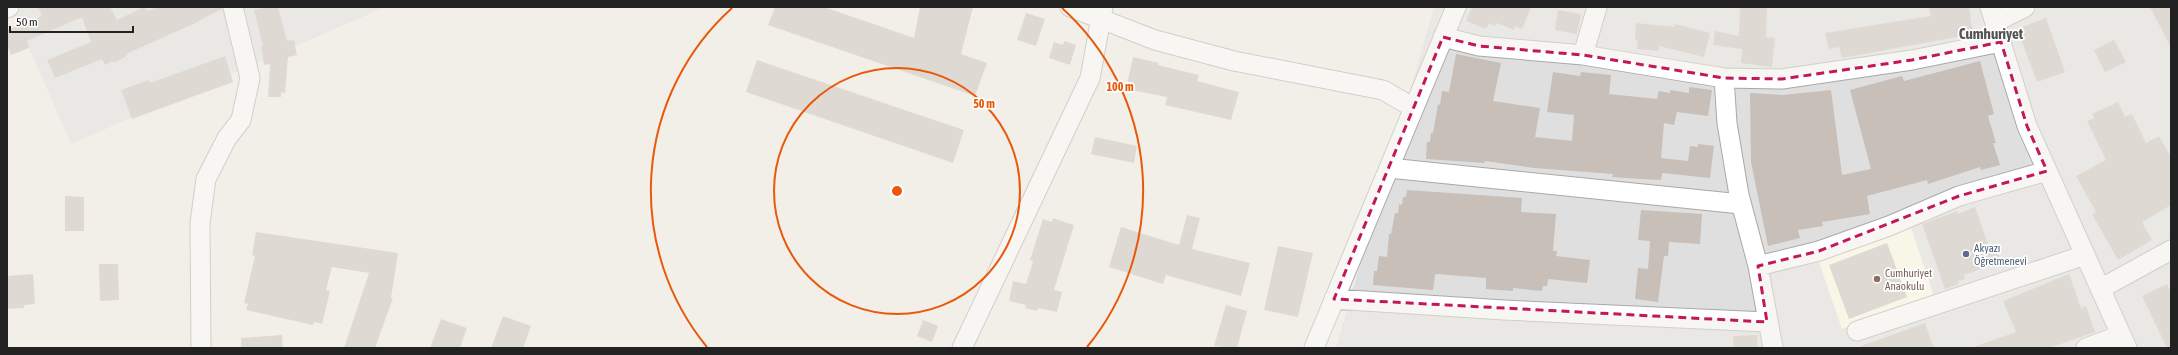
<svg xmlns="http://www.w3.org/2000/svg" width="2178" height="355" viewBox="0 0 2178 355" font-family="'Asap Condensed',sans-serif">
	<rect width="100%" height="100%" fill="#f2efe9"/>
	<!-- residential -->
	<path fill="#e0dfdf" d="M11,7h374l-314,137z
		M1434,7h737v341h-835z"/>
	<!-- education -->
	<path fill="#ffffe5" d="M1911,228l24,71 -93,30 -24,-70z"/>
	<!-- building -->
	<path fill="#c7bfb8" d="M38,7h72l7,13 27,-13 4,4 10,-4h64v2l-31,16 -65,29 1,2 -13,7 -1,-2 -8,4 -3,-6 -47,19 -8,-18 44,-18 -9,-25 -55,24 2,7 -18,7 -4,-10v-15l35,-14z
		M268,7h10l9,34 7,-1 3,15 -9,2 -3,36 -4,-1v5h-13l2,-33 -6,1 -3,-19h2l-9,-36z
		M775,7h49l90,31 6,-31h53l-12,47 26,9 -12,33 -207,-71z
		M1472,7h59l-9,22 -7,-3 -1,4 -17,-7 -2,3 -6,-3 -3,6 -20,-8z
		M1740,7h27l-1,30 9,1 -3,29 -31,-4 1,-14 -29,-4 2,-14 24,5z
		M1929,7h40l4,27 -131,24 -3,-11 -10,2 -4,-16 106,-17z
		M2150,7h21v41z
		M1558,10l23,4 -4,20 -22,-4z
		M1026,13l19,6 -9,27 -19,-6z
		M2046,18l19,54 -28,10 -20,-53z
		M1636,23l38,4 1,-3 35,9 -6,24 -45,-11v5l-22,-2 1,-9 -3,-1z
		M2114,40l12,22 -21,10 -11,-22z
		M1064,41l12,4 -6,20 -21,-7 5,-16 9,3z
		M1456,54l45,9 -8,38 47,7 -5,29 37,4 2,-26 -27,-3 6,-40 27,4 1,-4 30,3 -2,19 48,5 2,-8 11,2v-3l19,3v-6l23,3 -4,26 -31,-4 -3,13 -10,-2 -3,35 27,3 2,-15 8,1v-3l16,2 -4,32 -48,-5 -1,7 -20,-1 -29,-2 1,-3 -79,-6 -49,-7 -1,2 -58,-4 1,-17h3l1,-9h2l5,-29 2,1 2,-14 7,1z
		M225,56l8,26 -101,37 -11,-29 28,-10 1,3z
		M1133,57l26,6 -1,2 41,10 -2,6 42,11 -8,28 -66,-15 2,-8 -41,-8z
		M757,60l207,70 -11,33 -207,-71z
		M1980,61l14,53 -6,2 8,27h-3l7,22 -19,5 -1,-3 -52,17 -1,-4 -60,16 3,18 -48,8 1,4 -25,4 2,8 -32,8 -17,-84 -1,-69 33,2 48,-5 11,85 29,-6 -21,-79 52,-14 2,5z
		M2118,102l7,15 7,-3 14,29 13,-7 12,21v48l-29,17 10,18 -34,20 -26,-46 4,-2 -20,-36 30,-16 -19,-39 7,-3 -2,-4z
		M1095,137l42,9 -3,17 -43,-9z
		M1407,190l115,8 -1,14 35,2 -3,37h4l-1,5 34,4 -3,23 -39,-4 -1,7h-4l-1,5 -29,-3v3l-27,-2v-11l-49,-4 -2,1 -2,15 -60,-5 1,-14h3l2,-15 8,1 2,-23h2l4,-21h3l1,-9 3,1 1,-8h3z
		M65,196l19,1v34h-19z
		M1975,207l14,40 6,-3 6,18 -37,13 1,4 -7,2 1,3 -14,5 -23,-65 35,-13 1,3z
		M1641,210l61,4 -2,30 -31,-2 -1,14h-4l-6,46 -23,-3 3,-31 10,1 2,-28 -12,-1z
		M1187,215l13,3 -8,31 58,14 -9,33 -75,-21 -3,9 -54,-17 12,-40 58,18z
		M1053,218l21,7 -20,65 8,2 -5,20 -19,-4 -1,3 -12,-3 1,-3 -17,-4 4,-20 13,3 7,-23 -3,-1 13,-41 9,3z
		M256,232l142,21 -7,45h2l-18,50h-31l25,-75 -37,-6 -6,23 4,1 -8,33 -8,-2 -1,3 -67,-15 2,-6 -4,-1 11,-47 -3,-1z
		M1887,243l20,54 -58,22 -20,-54z
		M1278,246l35,7 -15,64 -34,-7z
		M99,264h19l1,36 -19,1z
		M33,274l2,30 -11,1v3l-17,1v-33z
		M2069,274l12,34 5,-2 9,26 -46,16h-73v-2l40,-14 -13,-31z
		M2167,284l4,9v55h-4l-25,-52z
		M1226,305l21,6 -10,37 -23,-2z
		M503,316l28,10 -8,22h-32z
		M441,319l26,9 -7,20h-30z
		M923,320l15,6 -6,16 -15,-6z
		M1925,323l9,25h-73v-2z
		M282,335l1,13h-42v-10z
		M1757,335l1,13h-24l-1,-12z"/>
	<g fill="none" stroke-linecap="round" stroke-linejoin="round">
		<defs>
			<path id="minor" d="M1070,7l85,33 79,21 149,29 31,18
				M1990,7l37,119 100,222
				M7,8l2,-1
				M1995,22l30,-15
				M1443,37l36,9 104,9 141,23 58,1 130,-19 89,-18
				M1583,55l14,-48
				M1724,78l3,45 12,72 19,71 15,82
				M1389,168l352,36
				M1758,266l61,-15 70,-25 70,-30 88,-25
				M2100,289l71,-39
				M1334,299l170,11 263,12
				M1857,331l228,-76
				M201,348l-1,-125 6,-44 21,-41 14,-18 9,-42 -17,-71
				M962,348l128,-270 13,-71
				M1314,348l142,-341
				M2086,348l35,-13"/>
		</defs>
		<!-- minor casing -->
		<use href="#minor" stroke="#a9a9a9" stroke-width="21"/>
		<!-- minor -->
		<use href="#minor" stroke="#fff" stroke-width="19"/>
	</g>
	<!-- marked area -->
	<path d="M0 0H2178V355H0ZM1443,37l36,9 104,9 141,23 58,1 130,-19 89,-18 26,84 20,45 -88,25 -140,55 -61,15 9,56 -433,-23z" fill="#f2efe9" fill-opacity=".55" fill-rule="evenodd"/>
	<path fill="none" stroke="#c2185b" stroke-width="3" stroke-dasharray="8 5" stroke-linejoin="round" d="M1443,37l36,9 104,9 141,23 58,1 130,-19 89,-18 26,84 20,45 -88,25 -140,55 -61,15 9,56 -433,-23z"/>
	<!-- distance rings -->
	<g fill="none" stroke="#e8590c" stroke-width="2">
		<circle cx="897" cy="191" r="123"/>
		<path d="M707 347A246 246 0 0 1 732 8M1062 8A246 246 0 0 1 1087 347"/>
	</g>
	<!-- markers -->
	<circle fill="#5c6f8a" stroke="#fff" stroke-width="1.5" cx="1966" cy="254" r="4"/>
	<circle fill="#8d6e63" stroke="#fff" stroke-width="1.5" cx="1877" cy="279" r="4"/>
	<g text-anchor="middle" dominant-baseline="central" stroke-width="3.5" stroke-linejoin="round" paint-order="stroke">
		<!-- service labels -->
		<g font-size="11" fill="#4e5e75" stroke="#fff" text-anchor="start">
			<text x="1974" y="248">Akyazı<tspan x="1974" dy="13">Öğretmenevi</tspan></text>
		</g>
		<!-- education labels -->
		<g font-size="11" fill="#785e54" stroke="#fff" text-anchor="start">
			<text x="1885" y="273">Cumhuriyet<tspan x="1885" dy="13">Anaokulu</tspan></text>
		</g>
		<!-- district labels -->
		<g font-size="15" font-weight="bold" fill="#555" stroke="#fff">
			<text x="1991" y="33">Cumhuriyet</text>
		</g>
	</g>
	<circle cx="897" cy="191" r="6" fill="#e8590c" stroke="#fff" stroke-width="2"/>
	<g font-size="12" text-anchor="middle" font-weight="bold" fill="#e8590c" stroke="#fff" stroke-width="3.5" stroke-linejoin="round" paint-order="stroke">
		<text x="1120" y="91">100 m</text>
		<text x="984" y="108">50 m</text>
	</g>
	<!-- border -->
	<rect width="2178" height="355" fill="none" stroke="#222222" stroke-width="16"/>
	<!-- scale -->
	<path d="M10 26v6h123v-6" fill="none" stroke="#222222" stroke-width="2"/>
	<text x="16" y="26" font-size="12" fill="#222222" stroke="#ffffff" stroke-width="3" paint-order="stroke">50 m</text>
</svg>
